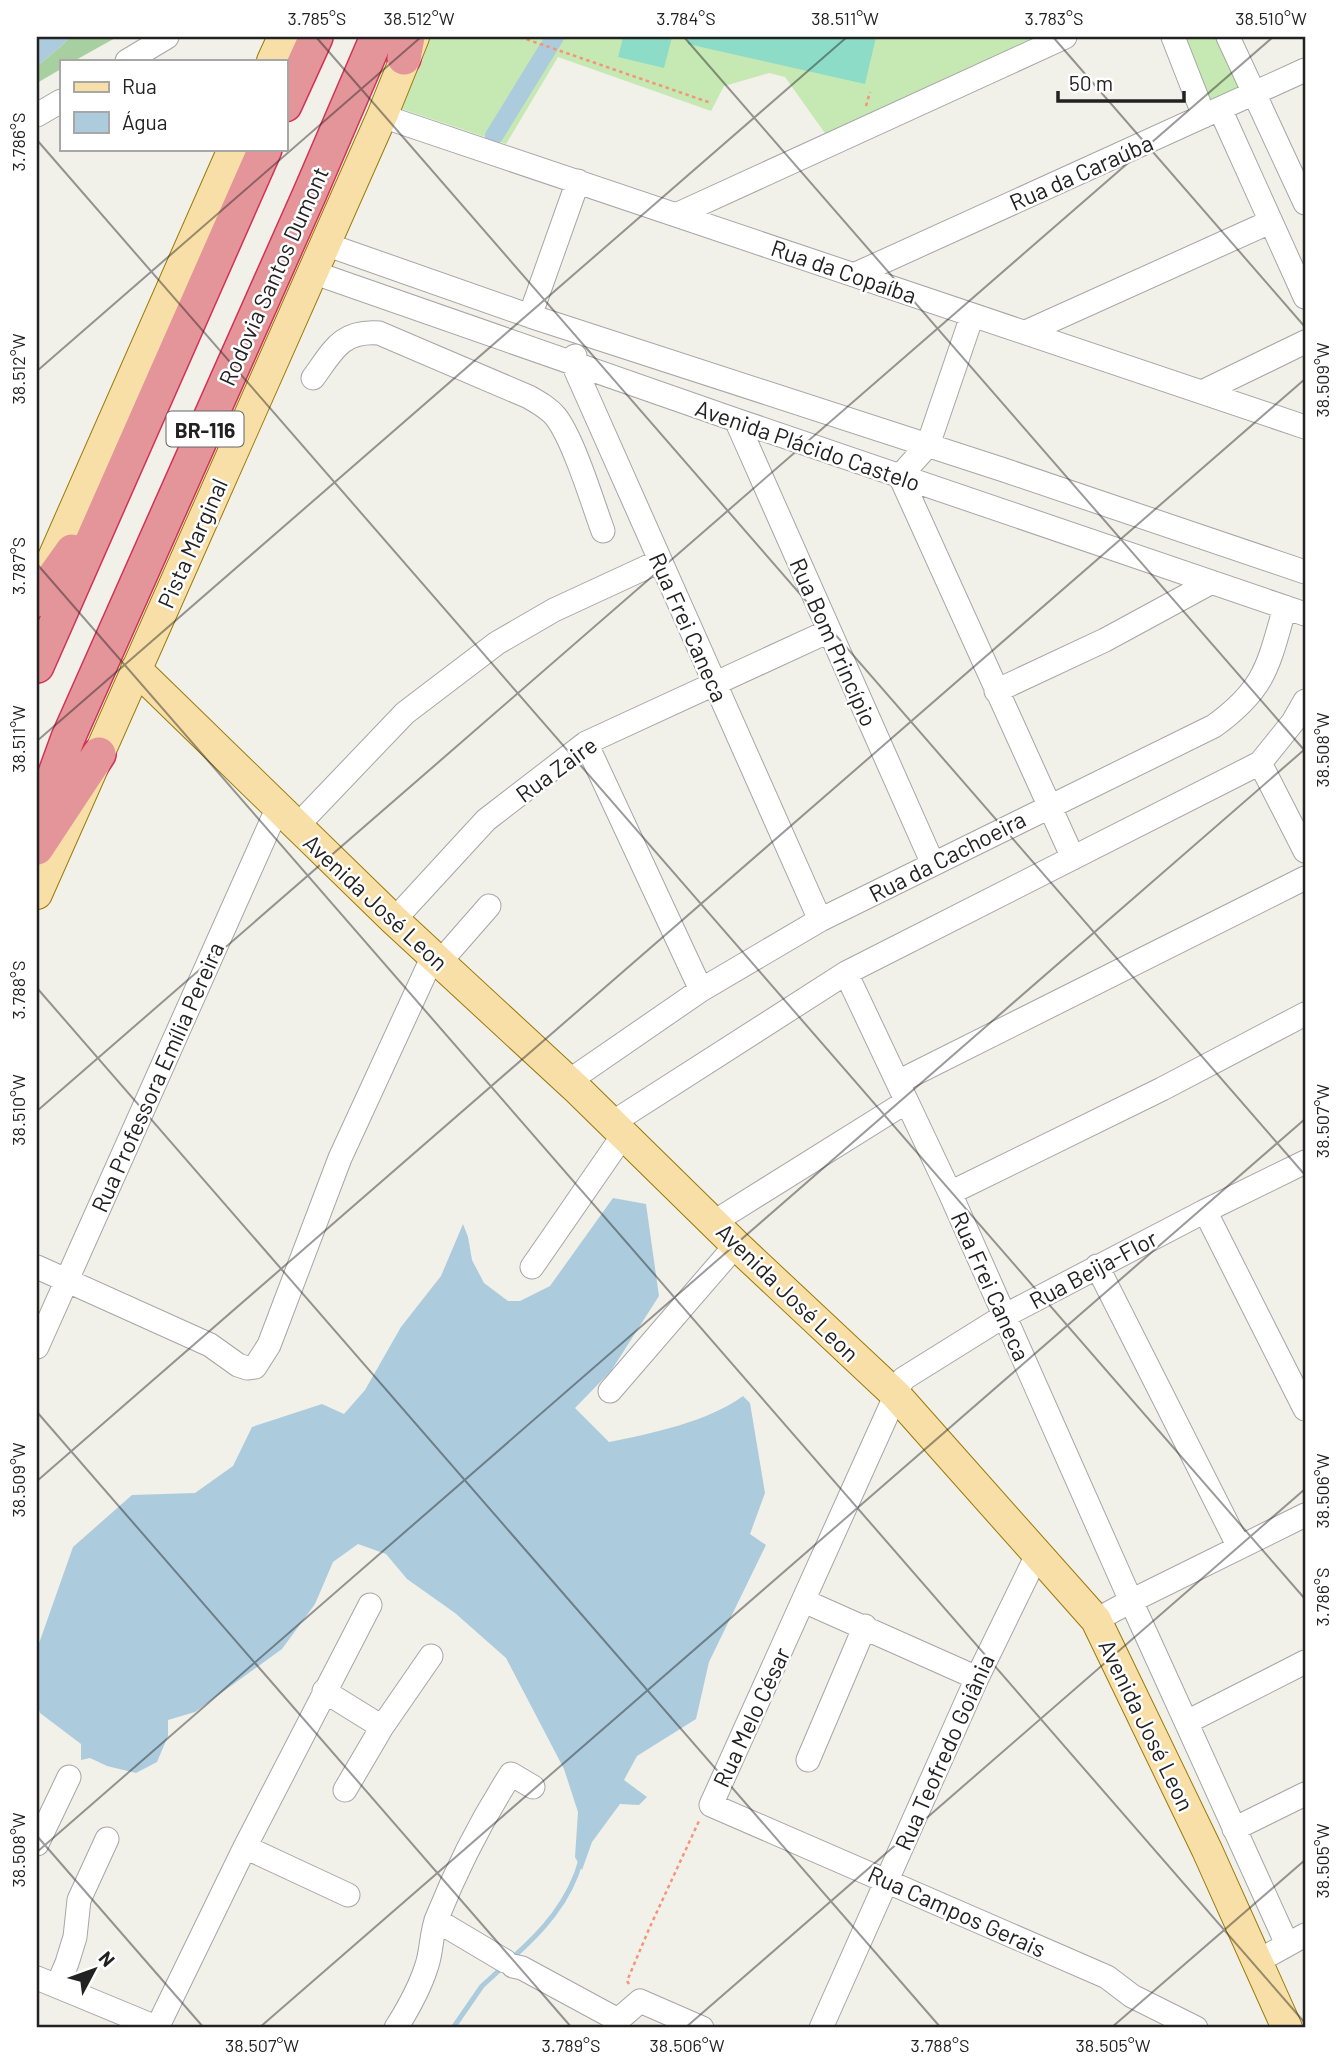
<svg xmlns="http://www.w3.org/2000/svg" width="1342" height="2065" viewBox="0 0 1342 2065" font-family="Barlow,sans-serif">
	<rect width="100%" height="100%" fill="#f1f0e9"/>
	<!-- grass -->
	<path fill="#c6e8b2" d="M428,37h622l-223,99 -42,-59 -16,-4 -45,13 -13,25 -153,-54 -52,87 -110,-37z
		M1180,37h42l21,50 -32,16z"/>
	<!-- forest -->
	<path fill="#a8cfa0" d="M70,37h47l-43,24h-13v8l-24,14v-17l22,-18z"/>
	<!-- pitch -->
	<path fill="#8cdcc7" d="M623,37h49l-8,31 -46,-11z
		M689,37h187l-11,47 -177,-40z"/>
	<!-- water -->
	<path fill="#acccdd" d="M37,37h33l-11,11 -22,18z
		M613,1198l33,6 13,92 -48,75 -36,37 34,34c41,-8 101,-21 134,-46l7,7 15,90 -15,41 16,11 -57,117 -13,57 -59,37 -13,24 23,17 -8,8 -19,-1 -28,38 -10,28 -7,-13 3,-45 -14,-43 -58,-111 -51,-45 -48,-34 -21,-25 -28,-10 -25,18 -18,42 -33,45 -87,63 -27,8v16l-11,26 -21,11 -29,-7 -17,-8 -9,2v-16l-41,-31 -3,-10v-54l36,-102 59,-52 63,-2 38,-27 19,-39 70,-23 22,10 21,-24 36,-63 40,-51 22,-52 5,13 4,23 12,23 24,18h12l30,-15z"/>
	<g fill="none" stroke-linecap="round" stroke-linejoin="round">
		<!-- stream -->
		<path stroke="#acccdd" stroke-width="5" d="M511,1959c31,-27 59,-58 70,-99
			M453,2028l29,-42 22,-20"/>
		<!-- canal -->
		<path stroke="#acccdd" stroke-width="18" d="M494,136l61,-99"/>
		<defs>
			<path id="minor" d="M1173,37l31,79
				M1228,37l77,166
				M127,61l40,-24
				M1220,109l85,188
				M37,115l24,-14
				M382,116l923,311
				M678,214l387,-177
				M325,244l205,72 474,154 301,102
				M312,272l424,148 569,194
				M856,274l449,-204
				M530,316l48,-135
				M1026,332l244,-110
				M575,356l-2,8 247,556
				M313,378c20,-27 28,-48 66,-45l150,64c10,6 20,11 27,20 18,24 36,84 47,114
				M1202,392l103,-50
				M736,420l197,444
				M900,476l173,382
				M900,476l28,-31 44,-129
				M996,691l109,-51 105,-57
				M586,743l115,247
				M1260,763l45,88
				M297,826l108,-113 92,-70 57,-33 106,-49
				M394,920l92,-100 100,-77 243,-112
				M440,962l49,-56
				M846,973l104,220 181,408 -35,19
				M569,1081l132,-91 119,-70 394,-194c52,-38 54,-60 71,-119
				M898,1082l407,-204
				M612,1123l234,-150 414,-210 33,-41 12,-21
				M950,1193l212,-104 143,-75
				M1205,1211l100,198
				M714,1222l192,-120
				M1097,1266l142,281
				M37,1267l173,78 28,20 9,3 8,-1 14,-22 71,-187 93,-202
				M532,1267l92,-133
				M37,1347l241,-540
				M610,1391l126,-146
				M804,1601l173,77
				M324,1691l58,36
				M1187,1722l118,-60
				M808,1760l57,-134
				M345,1790l37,-63 49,-71
				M1234,1829l71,-35
				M37,1844l32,-67
				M245,1847l103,48
				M436,1920l69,41
				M1287,1944l-156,-343 174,-86
				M1258,1961l47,-26
				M513,1966l9,2 96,52
				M37,1978l121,50
				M57,1986l10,-23 8,-26 4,-37 28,-61
				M157,2028l88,-181 125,-242
				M396,2028c12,-19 24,-40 31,-63 5,-15 4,-32 10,-47 20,-50 45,-99 74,-144l22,13
				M614,2028l4,-8 22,-19 62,27
				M821,2028l156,-350 60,-123
				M1196,2028l-64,-32 -25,-19 -396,-172 192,-426 101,-63 201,-105 100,-49"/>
			<path id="major" d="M272,61l11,-24
				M44,578l189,-429
				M136,669l258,251 185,171 157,154 160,150 200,225 111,230 80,178
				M37,894l345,-778 32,-79"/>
			<path id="highway" d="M404,58l4,-21
				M285,105l31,-68
				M37,600l35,-49
				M37,666l228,-517
				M37,823l31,-85 242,-545 67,-156
				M37,848l62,-94"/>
		</defs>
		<!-- minor casing -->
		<use href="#minor" stroke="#a6a6a6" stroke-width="25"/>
		<!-- major casing -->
		<use href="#major" stroke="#997a07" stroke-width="32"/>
		<!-- highway casing -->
		<use href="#highway" stroke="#d43255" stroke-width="36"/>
		<!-- path -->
		<path stroke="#f49478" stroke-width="2.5" stroke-dasharray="3.5 3.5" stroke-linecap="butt" d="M520,37l191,66
			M866,106l4,-14
			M629,1984l-2,-3 22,-52 50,-108"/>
		<!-- minor -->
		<use href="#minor" stroke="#fff" stroke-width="23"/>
		<!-- major -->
		<use href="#major" stroke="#f8dfa7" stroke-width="30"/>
		<!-- highway -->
		<use href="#highway" stroke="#e4959a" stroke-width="33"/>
	</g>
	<!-- ticks -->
	<path fill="none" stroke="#222" stroke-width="2" stroke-opacity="0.45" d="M316,37l989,1138M684,37l621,714M1053,37l252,290M37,140l1268,1459M37,371l384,-334M37,564l1268,1459M37,741l810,-704M37,988l904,1040M37,1111l1236,-1074M37,1412l535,616M37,1481l1268,-1102M37,1836l167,192M37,1852l1268,-1103M259,2028l1046,-909M685,2028l620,-539M1111,2028l194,-168"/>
	<g text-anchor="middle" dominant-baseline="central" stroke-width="5" stroke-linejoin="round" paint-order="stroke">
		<!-- shield labels -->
		<rect fill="#fff" stroke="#646464" stroke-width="2" x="166.5" y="411.5" width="77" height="35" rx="5"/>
		<g font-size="21" font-weight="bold" fill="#222">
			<text x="205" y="429">BR-116</text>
		</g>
		<!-- street labels -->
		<g font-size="23" fill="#222" stroke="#fff">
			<text transform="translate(1081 172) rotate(-24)">Rua da Caraúba</text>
			<text transform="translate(844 271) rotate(19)">Rua da Copaíba</text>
			<text transform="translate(273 276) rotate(-66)">Rodovia Santos Dumont</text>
			<text transform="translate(808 445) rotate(19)">Avenida Plácido Castelo</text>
			<text transform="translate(192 543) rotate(-66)">Pista Marginal</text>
			<text transform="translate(689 627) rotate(66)">Rua Frei Caneca</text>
			<text transform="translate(834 642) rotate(66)">Rua Bom Princípio</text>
			<text transform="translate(556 769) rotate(-36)">Rua Zaire</text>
			<text transform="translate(947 856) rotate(-27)">Rua da Cachoeira</text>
			<text transform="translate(376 902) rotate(43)">Avenida José Leon</text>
			<text transform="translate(157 1077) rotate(-66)">Rua Professora Emília Pereira</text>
			<text transform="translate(1093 1269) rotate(-28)">Rua Beija-Flor</text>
			<text transform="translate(991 1286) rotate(66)">Rua Frei Caneca</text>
			<text transform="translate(788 1292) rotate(44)">Avenida José Leon</text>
			<text transform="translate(751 1717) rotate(-65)">Rua Melo César</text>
			<text transform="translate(1147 1725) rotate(64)">Avenida José Leon</text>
			<text transform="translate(944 1752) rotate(-66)">Rua Teofredo Goiânia</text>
			<text transform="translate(957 1911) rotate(24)">Rua Campos Gerais</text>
		</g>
	</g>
	<!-- border -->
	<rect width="1342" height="2065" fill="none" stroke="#ffffff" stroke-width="77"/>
	<!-- legend -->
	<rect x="60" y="60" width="228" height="91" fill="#ffffff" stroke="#a7a7a7" stroke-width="2"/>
	<rect x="74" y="82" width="35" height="10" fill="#f8dfa7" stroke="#a7a7a7" stroke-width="2"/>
	<text x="122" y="94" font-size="21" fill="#222222">Rua</text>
	<rect x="74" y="112" width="35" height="21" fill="#acccdd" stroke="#a7a7a7" stroke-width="2"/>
	<text x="122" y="130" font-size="21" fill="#222222">Água</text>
	<!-- north arrow -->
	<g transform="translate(94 1970) rotate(49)" stroke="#ffffff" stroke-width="5" paint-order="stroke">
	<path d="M0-5L12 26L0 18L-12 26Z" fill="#222222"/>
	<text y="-10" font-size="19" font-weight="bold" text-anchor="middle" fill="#222222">N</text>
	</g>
	<!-- scale -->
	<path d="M1058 91v10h126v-10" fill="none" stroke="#222222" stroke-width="3.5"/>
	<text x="1069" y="91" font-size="21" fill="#222222" stroke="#ffffff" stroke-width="5" paint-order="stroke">50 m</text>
	<rect x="38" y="38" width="1266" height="1988" fill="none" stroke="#222" stroke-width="2.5"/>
	<g font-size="18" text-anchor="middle" fill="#222">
		<text x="317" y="25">3.785°S</text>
		<text x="419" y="25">38.512°W</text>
		<text x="686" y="25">3.784°S</text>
		<text x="845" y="25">38.511°W</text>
		<text x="1054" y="25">3.783°S</text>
		<text x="1271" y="25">38.510°W</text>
		<text transform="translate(19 142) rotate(-90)" y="6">3.786°S</text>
		<text transform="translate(19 369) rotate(-90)" y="6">38.512°W</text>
		<text transform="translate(1323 380) rotate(-90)" y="6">38.509°W</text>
		<text transform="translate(19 566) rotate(-90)" y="6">3.787°S</text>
		<text transform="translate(19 739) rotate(-90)" y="6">38.511°W</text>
		<text transform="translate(1323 750) rotate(-90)" y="6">38.508°W</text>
		<text transform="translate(19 990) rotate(-90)" y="6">3.788°S</text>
		<text transform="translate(19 1110) rotate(-90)" y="6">38.510°W</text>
		<text transform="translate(1323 1121) rotate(-90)" y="6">38.507°W</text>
		<text transform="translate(19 1480) rotate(-90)" y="6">38.509°W</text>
		<text transform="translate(1323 1491) rotate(-90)" y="6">38.506°W</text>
		<text transform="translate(1323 1597) rotate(-90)" y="6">3.786°S</text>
		<text transform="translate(19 1850) rotate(-90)" y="6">38.508°W</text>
		<text transform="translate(1323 1861) rotate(-90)" y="6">38.505°W</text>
		<text x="262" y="2052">38.507°W</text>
		<text x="571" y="2052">3.789°S</text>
		<text x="687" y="2052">38.506°W</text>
		<text x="940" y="2052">3.788°S</text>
		<text x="1113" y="2052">38.505°W</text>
	</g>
</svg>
